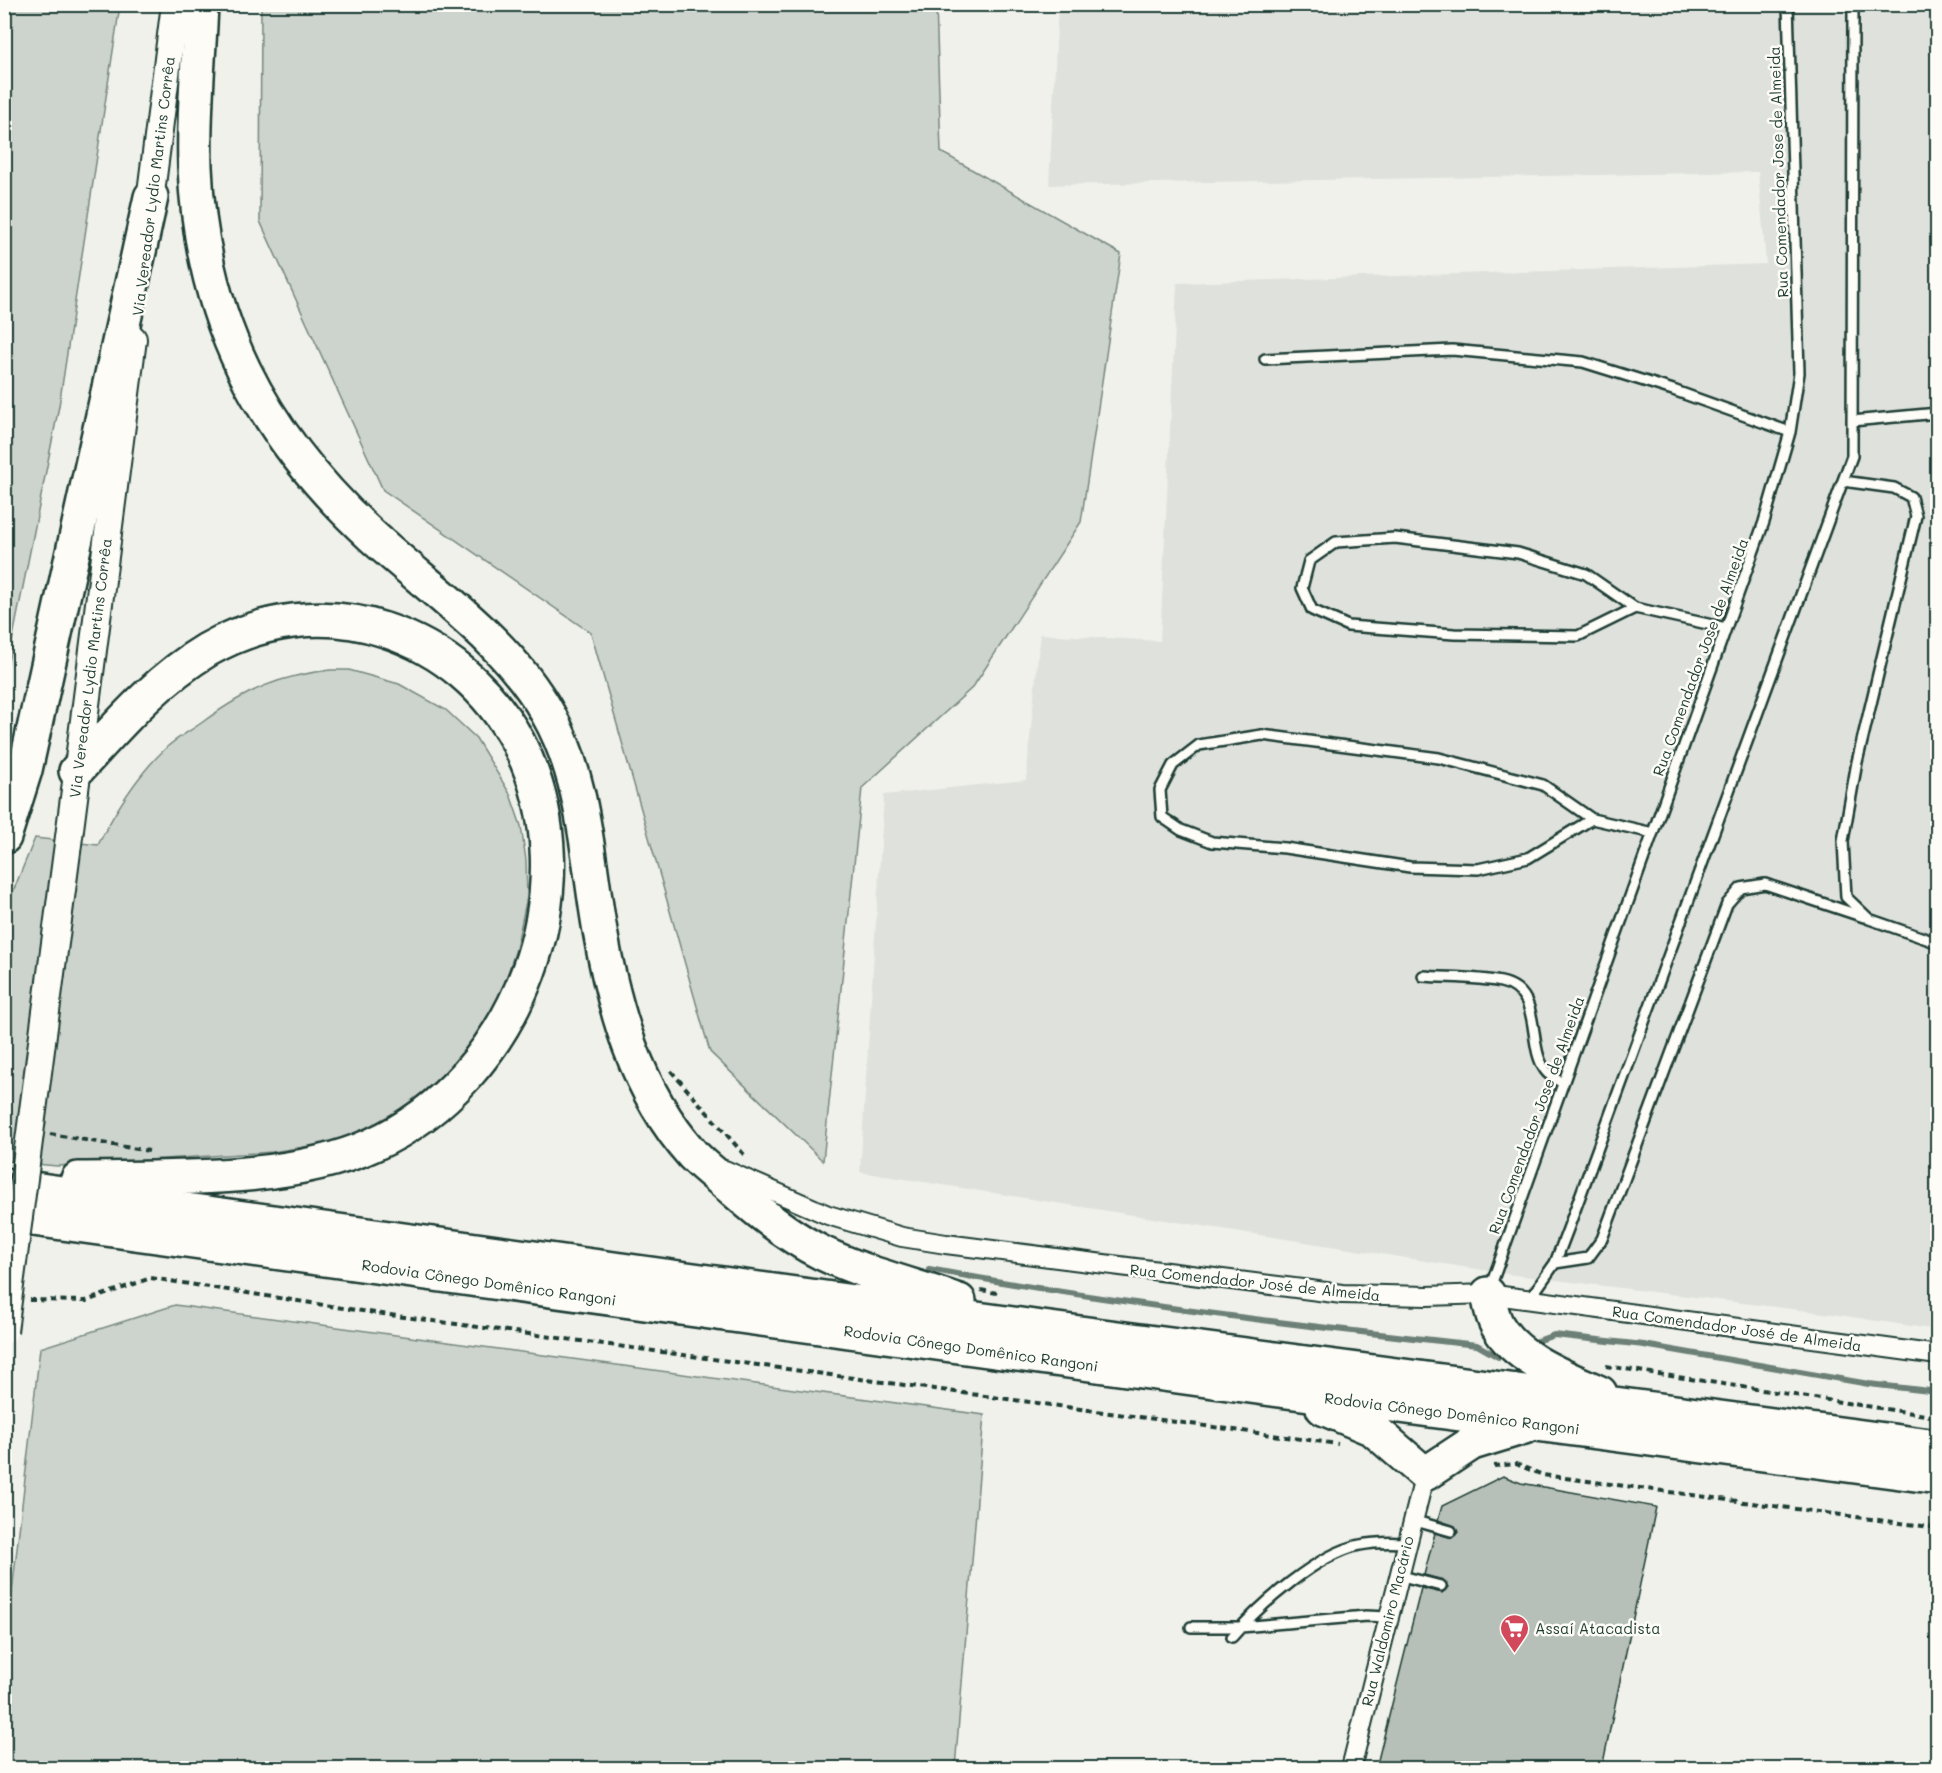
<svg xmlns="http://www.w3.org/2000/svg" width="1942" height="1773" viewBox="0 0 1942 1773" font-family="Mali,sans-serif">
	<rect width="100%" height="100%" fill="#f0f1eb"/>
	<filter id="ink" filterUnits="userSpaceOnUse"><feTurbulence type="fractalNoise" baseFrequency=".0167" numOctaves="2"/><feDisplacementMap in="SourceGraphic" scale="12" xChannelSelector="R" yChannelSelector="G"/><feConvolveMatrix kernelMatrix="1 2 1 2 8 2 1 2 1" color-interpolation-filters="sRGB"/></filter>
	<g filter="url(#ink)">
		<!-- built -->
		<path fill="#dfe2dc" d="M1058,5h879v1325l-105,-16 -318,-39 -654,-103 24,-377 142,-15 14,-146 120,7 17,-358 589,-19 -8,-92 -709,13z"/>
		<!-- green -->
		<path fill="#cdd3cd" stroke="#768880" stroke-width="1.5" d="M5,4l115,1 -61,401 -54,271z
			M936,5l5,147 180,102 -40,268 -108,165 -111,101 -39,373 -113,-109 -119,-419 -208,-143 -123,-269 1,-216z
			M330,670h19l50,14 47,26 30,28 34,56 11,32 5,34 1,37 -11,52 -19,57 -53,73 -34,28 -38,21 -37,14 -63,10 -215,14 -52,-5v-250l30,-73 63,7c18,-36 39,-70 69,-98 11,-10 25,-17 37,-26 43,-31 74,-45 126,-51z
			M175,1305l809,110 -29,353h-950v-115l35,-305z"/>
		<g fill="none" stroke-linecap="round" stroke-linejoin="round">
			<!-- stream -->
			<path stroke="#6c8077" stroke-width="6" d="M929,1269c181,34 365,56 548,76l21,12 6,-3
				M1532,1343l22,-8 90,10 225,39 69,8"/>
		</g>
		<!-- building -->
		<path fill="#b6bfb8" stroke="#1f3d34" stroke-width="1.5" d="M1503,1476l18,7 135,24 -54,261h-226l45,-180 21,5 6,-6 -5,-7 -19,-5 11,-42 17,5 6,-6 -3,-6 -17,-6 4,-14z"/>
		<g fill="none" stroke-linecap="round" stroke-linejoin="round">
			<defs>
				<path id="service" d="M1265,359l187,-9 131,12 90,28 117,42
					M1852,421l86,-8
					M1843,481l51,7 17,9 5,19 -59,246 -14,79 3,56 23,22 69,24
					M1635,608l-57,28 -124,-2 -106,-8 -36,-16 -10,-22 7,-27 27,-19 59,-4 123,15 68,21 49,34 91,20
					M1592,819l-64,39 -50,11 -68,-2 -125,-19 -73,-6 -31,-12 -19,-13 -2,-27 13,-25 26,-20 63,-10 177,23 104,27 49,34 61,14
					M1423,976c25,2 53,1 78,6 43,9 25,61 44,88 4,6 12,10 18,13
					M1555,1263l33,-5 14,-19 125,-335 14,-16 24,-4 99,33
					M1490,1288l274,-766 26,-90 9,-59 -11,-369
					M1529,1300l26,-37 13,-34 284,-773 1,-452
					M1412,1520l39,11
					M1398,1575l43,11
					M1191,1627h50l125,-11 22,1
					M1232,1637c28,-32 85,-83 128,-92 15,-3 31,-3 46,-2"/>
				<path id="minor" d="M725,1170l103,45 74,22 44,7 396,50 85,2 61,-2 450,61
					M1351,1768l74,-294"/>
				<path id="secondary" d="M148,216l27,-212
					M70,829l63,-490"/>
				<path id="motorway" d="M201,4c-2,54 -8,109 -6,163 6,152 66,267 177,369 60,55 136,105 176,178 36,63 39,140 51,211 14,82 37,166 94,230 13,13 29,25 43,37 26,23 54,45 86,61 44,21 91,32 137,48
					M76,771c40,-43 79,-90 131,-121 54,-31 118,-40 178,-20 58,19 104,58 133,112 75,143 0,338 -146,403 -83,38 -204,32 -294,34
					M4,837l21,-67 126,-573
					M4,1185l1031,142 903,120
					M4,1215l1275,175 659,87
					M1488,1294c2,10 4,22 9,31 20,35 68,52 103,68
					M1323,1408l50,21 52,45 47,-31 52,-16"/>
			</defs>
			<!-- service casing -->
			<use href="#service" stroke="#1f3d34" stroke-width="14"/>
			<!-- minor casing -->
			<use href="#minor" stroke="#1f3d34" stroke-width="22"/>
			<!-- secondary casing -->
			<use href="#secondary" stroke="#1f3d34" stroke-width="30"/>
			<!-- motorway casing -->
			<use href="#motorway" stroke="#1f3d34" stroke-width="38"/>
			<!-- path -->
			<path stroke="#1f3d34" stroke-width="4" stroke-dasharray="6 4.5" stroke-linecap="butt" d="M671,1071l76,87
				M50,1134l99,17
				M981,1290l16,3
				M29,1300l57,1 65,-23 224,35 963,131
				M1606,1366l332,51
				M1494,1466l22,-2 27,11 395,53"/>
			<!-- service -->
			<use href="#service" stroke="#fdfcf7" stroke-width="9"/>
			<!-- minor -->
			<use href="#minor" stroke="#fdfcf7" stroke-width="18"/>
			<!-- secondary -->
			<use href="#secondary" stroke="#fdfcf7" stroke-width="26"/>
			<!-- motorway -->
			<use href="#motorway" stroke="#fdfcf7" stroke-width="33"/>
			<defs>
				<path id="secondary-bridge" d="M4,1331l66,-502"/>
			</defs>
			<!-- secondary-bridge casing -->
			<use href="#secondary-bridge" stroke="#1f3d34" stroke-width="30" stroke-linecap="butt"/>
			<!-- secondary-bridge -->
			<use href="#secondary-bridge" stroke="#fdfcf7" stroke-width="26"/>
		</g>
	</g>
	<!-- icons -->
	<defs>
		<symbol id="supermarket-pin" viewBox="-11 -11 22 30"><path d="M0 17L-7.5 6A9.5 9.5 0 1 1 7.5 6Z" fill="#d1495b" stroke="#fdfcf7"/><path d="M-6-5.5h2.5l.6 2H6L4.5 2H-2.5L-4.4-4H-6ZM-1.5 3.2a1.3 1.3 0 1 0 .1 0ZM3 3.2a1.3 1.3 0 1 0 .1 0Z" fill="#fff"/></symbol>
	</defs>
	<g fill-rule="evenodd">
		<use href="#supermarket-pin" x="1498" y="1612" width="33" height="45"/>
	</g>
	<g text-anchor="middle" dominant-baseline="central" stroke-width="5" stroke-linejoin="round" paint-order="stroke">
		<!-- street labels -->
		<g font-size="15" fill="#1f3d34" stroke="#fdfcf7">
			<text transform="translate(1778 172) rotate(-92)">Rua Comendador Jose de Almeida</text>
			<text transform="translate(153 186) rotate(-83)">Via Vereador Lydio Martins Corrêa</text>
			<text transform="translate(1700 657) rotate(-70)">Rua Comendador Jose de Almeida</text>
			<text transform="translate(90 668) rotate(-83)">Via Vereador Lydio Martins Corrêa</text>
			<text transform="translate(1536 1115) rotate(-70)">Rua Comendador Jose de Almeida</text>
			<text transform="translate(489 1282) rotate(8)">Rodovia Cônego Domênico Rangoni</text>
			<text transform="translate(1255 1282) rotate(6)">Rua Comendador José de Almeida</text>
			<text transform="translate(1737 1328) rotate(8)">Rua Comendador José de Almeida</text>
			<text transform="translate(971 1348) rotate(8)">Rodovia Cônego Domênico Rangoni</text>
			<text transform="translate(1452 1413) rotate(7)">Rodovia Cônego Domênico Rangoni</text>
			<text transform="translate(1387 1621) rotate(-76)">Rua Waldomiro Macário</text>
		</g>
		<!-- poi labels -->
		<g font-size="15" fill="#1f3d34" stroke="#fdfcf7" text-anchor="start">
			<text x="1535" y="1628">Assaí Atacadista</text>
		</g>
	</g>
	<!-- margin -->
	<rect width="1942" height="1773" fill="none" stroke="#fdfcf7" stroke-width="24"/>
	<rect x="12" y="12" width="1918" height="1749" fill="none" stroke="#1f3d34" stroke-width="2" filter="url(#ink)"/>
</svg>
